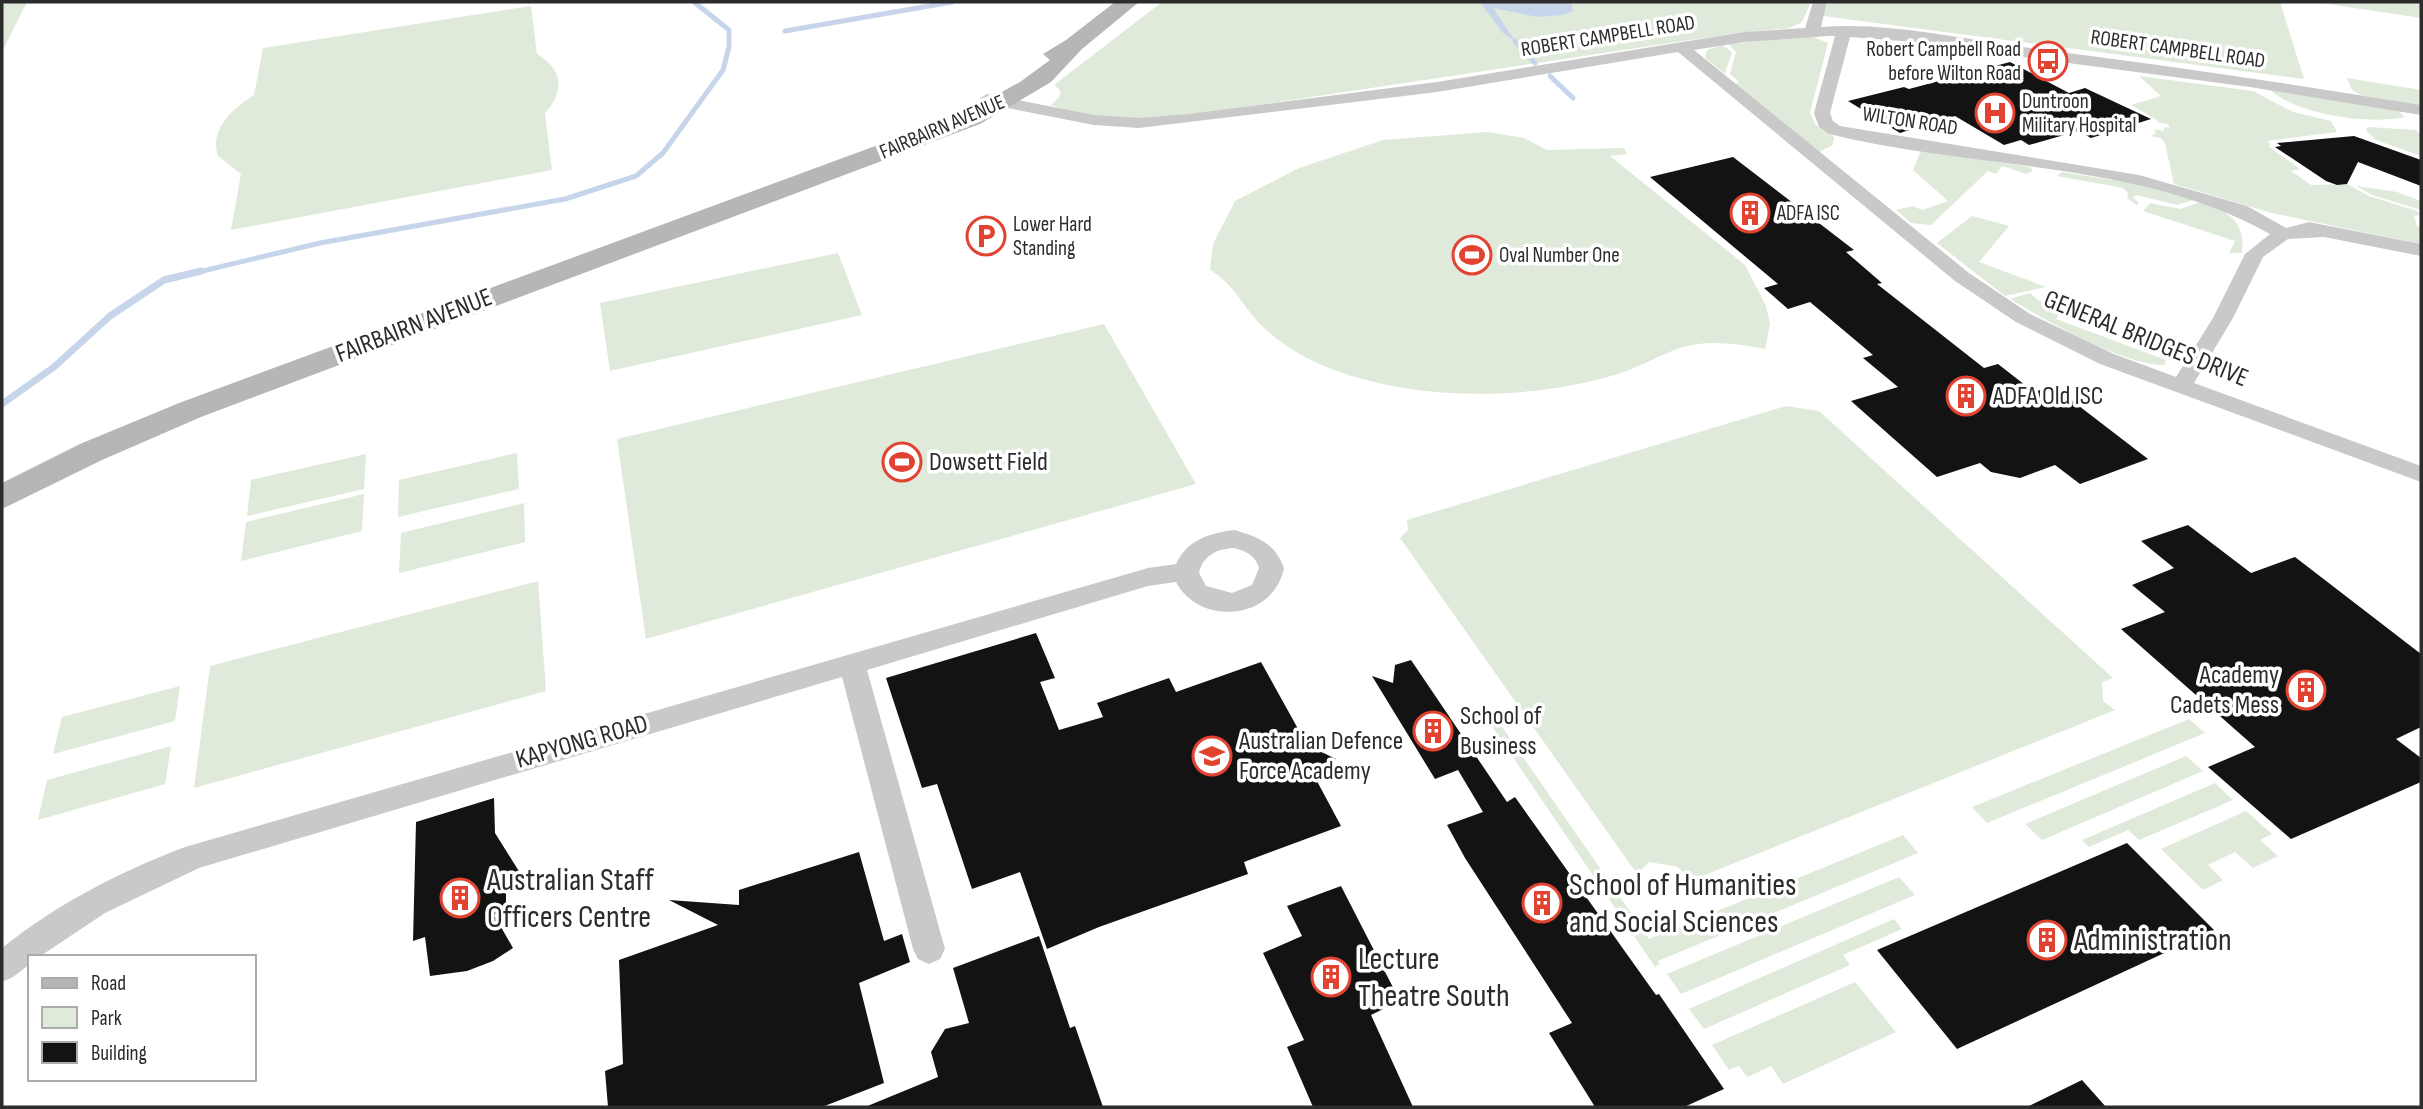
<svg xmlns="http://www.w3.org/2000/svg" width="2423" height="1109" viewBox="0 0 2423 1109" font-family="'Sofia Sans Condensed',sans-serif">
	<rect width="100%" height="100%" fill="#fff"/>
	<!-- green -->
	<path fill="#dfeada" d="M2,2h25l-25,50z
		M1162,2h649l-9,20 -12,6 -53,5 -526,79c-52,5 -110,15 -160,-7l9,-9v-6l-6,-5z
		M1828,2h452l24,77 -481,-63z
		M2315,2h106v16z
		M531,6l6,48c26,15 28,37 8,59l7,57 -321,60 10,-56 -23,-18c-9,-28 16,-48 36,-61l9,-47z
		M1809,35l19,8 -18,70 6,12 18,12 -1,8 -14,7 -84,-68 4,-2 -9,-8 6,-22 -7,-8z
		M1722,45l10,7 -7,22 9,7 -29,-23 2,-8z
		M2139,76l114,15 40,21 38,9 6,11 -70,9 4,4 -3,1 32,23 -9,2 20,14 36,-1 22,12 48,15 4,4 -7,1 3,10 4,1v17l-149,-31 -98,-29 -9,-41 -4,-5 -10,-2 5,-3 -3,-4 11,2v-4l6,1 -2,-4 -12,-2 3,-1 -28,-16 30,-9z
		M2347,78l74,12v16l-61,-11 -8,-5z
		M2270,90l128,21 7,6c-35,8 -107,-2 -135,-27z
		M2368,127l48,3 5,5v21l-45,-16 -10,-10z
		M1488,132l36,6 23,12 77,-2 3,6 -17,2 135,109 21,41 4,18 -5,25c-27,-5 -58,-10 -85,-1 -23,8 -45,22 -69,28 -82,24 -193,25 -274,-5 -28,-10 -56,-26 -77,-47 -17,-18 -28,-42 -50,-54l3,-26 22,-43 64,-33 84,-28z
		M1921,150l109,17 3,4 -7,3 -24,-8 -6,8 -8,-3 -57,54 -20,-2 -15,-13 17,-4 9,4 26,-9 -35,-31z
		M2062,172l70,11 61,17 -16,5 -41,-10 -3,2 6,6 -2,2 -10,-7 1,-5 -5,-5 -66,-12z
		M2356,186l41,6 24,9v9l-49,-15z
		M2200,202c28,9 46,19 42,51h-13l6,-12 -92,-30 7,-8 30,6z
		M1972,216l37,10 -30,36 67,25 -41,9 -68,-53z
		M838,253l24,62 -252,56 -10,-68z
		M2030,293l9,8 24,8 -7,10 110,41 -2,5c-41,0 -119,-45 -154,-66z
		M1104,324l92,160 -550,155 -29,-200z
		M1786,406l33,5 294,267 -11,4 1,19 12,9 -425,171 -12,-14 -29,-5 -12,12 -237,-336 8,-8 -1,-10z
		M517,453l2,36 -121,28 1,-37z
		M366,454l-2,35 -117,27 4,-36z
		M364,494l-2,37 -121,30 5,-39z
		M524,503l1,39 -126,31 2,-40z
		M538,581l8,110 -352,97 16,-122z
		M180,686l-5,35 -122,33 9,-37z
		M1487,705l162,234 254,-104 15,18 -260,108 2,3 -5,3 -172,-254z
		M2189,719l16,14 -218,90 -15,-16z
		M171,746l-6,38 -127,36 9,-40z
		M2186,756l17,15 -161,69 -17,-16z
		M2215,783l18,17 -94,40 -11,-10 -39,17 -7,-7z
		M2246,811l26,23 -12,6 18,16 -25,12 -18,-16 -27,13 15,15 -20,10 -42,-41z
		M1899,877l16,18 -234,99 -14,-20z
		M1894,919l8,10 -59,26 7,10 -146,64 -15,-20z
		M1855,982l41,50 -113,52 -12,-18 -24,11 -8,-11 -10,4 -17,-25z"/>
	<!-- water -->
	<path fill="#c6d5ea" d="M1480,2h91l2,9 -10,4 -25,2 -45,-9 22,33 -12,-8z"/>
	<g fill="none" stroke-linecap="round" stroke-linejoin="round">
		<!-- stream-far1 -->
		<path stroke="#c6d5ea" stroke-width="5" d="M785,31l167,-29
			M1515,41l20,22
			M1550,76l23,22
			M194,273l126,-30 245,-44 71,-23 27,-23 60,-83 6,-23v-17l-35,-28"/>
		<!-- stream -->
		<path stroke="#c6d5ea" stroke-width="7" d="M2,404l52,-37 56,-51 54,-36 37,-9"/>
	</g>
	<!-- building -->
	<path fill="#131313" d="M2010,62l59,31 16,-5 66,31 -60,19 -13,-7 -49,14 -8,-5 -17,5 -49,-29 -55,17 -52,-32 56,-14 5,2z
		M2354,136l67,24v26l-63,-24 -11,22 -10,1 -11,-4 -51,-34 6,-1 -4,-3z
		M1733,157l121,93 -8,2 36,31 -5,1 107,84 14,-4 36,28 19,-6 95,73 -68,25 -25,-19 -35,13 -29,-6 -11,-9 -43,14 -86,-76 47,-14 -35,-29 10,-3 -63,-53 -22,7 -24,-21 14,-4 -128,-107z
		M2188,525l63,48 44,-16 126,97v73l-25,12 25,19v24l-130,57 -83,-72 47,-20 -134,-118 44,-17 -33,-27 42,-17 -33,-27z
		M1036,633l19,45 -15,4 19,48 44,-13 -6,-14 72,-25 7,14 85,-30 46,83 29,14 -26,9 31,58 -97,36 4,12 -149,53 -52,22 -27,-77 -48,17 -35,-105 -15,4 -36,-110z
		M1411,660l96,142 8,-5 141,198 3,-1 65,95 -40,18h-89l-46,-74 23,-10 -107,-165 -18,-33 36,-13 -25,-42 -23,9 -63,-103 21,7 2,-18z
		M494,798l1,35 27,43 -16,9v26l-12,4 19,33 -20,13 -26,10 -37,5 -5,-39 -12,4 3,-119z
		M2127,843l87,87 -257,119 -80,-99z
		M859,852l25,89 18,-7 8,28 -51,21 25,100 -62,24h-214l-3,-36 18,-7 -4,-104 99,-35 -49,-25 70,5v-15z
		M1341,886l59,115 -29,14 42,92h-100l-26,-60 17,-7 -41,-87 39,-17 -15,-30z
		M1039,936l31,92 5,-2 28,81h-238l73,-30 -7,-25 14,-23 24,-6 -16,-55z
		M2082,1080l24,27h-79z"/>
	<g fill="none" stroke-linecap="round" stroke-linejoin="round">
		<!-- minor -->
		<path fill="#c9c9c9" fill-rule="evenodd" d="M1813,2h14l-6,25c65,-5 136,11 201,20 133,17 266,36 399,58v10l-171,-28 -348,-46 -52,-4 -20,76 3,8 7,5 299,49 108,31 39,22 23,-6 112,22v12l-97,-19 -36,2 -25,18 -30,61 -39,65 227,83v16l-321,-118 -84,-42 -61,-41 -277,-229 -241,40 -298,36 -45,-3 -107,-21 -8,-5 8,-5 107,21 45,3 50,-4 248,-32 307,-50 61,-4zM1829,36h6l-21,77 5,14 10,7c145,36 308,26 441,100l-25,20 -32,64 -37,59 -62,-23 -84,-40 -61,-41 -275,-223 50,-8z
			M1235,530c24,8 39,12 49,38 -10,52 -84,59 -108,14l-28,4 -281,84 78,279 -5,10 -11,5 -11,-5 -5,-10 -71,-272 -643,191 -94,45 -66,44h-9v7l-17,13 -11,5v-34c55,-44 117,-76 183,-101l963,-279 28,-4c11,-24 33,-31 59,-34zM1234,548c12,3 21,7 25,20l-7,17 -20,8 -26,-7 -7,-13c4,-18 18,-24 35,-25z"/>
		<!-- secondary -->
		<path fill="#b6b6b6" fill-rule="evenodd" d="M1115,2h24l-57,47 -31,33 -71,42 -779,293 -99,43 -100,49v-26l78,-39 99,-41 783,-289 58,-32 30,-22 -7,-6 23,-14z"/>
	</g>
	<!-- icons -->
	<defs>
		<symbol id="bus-ring" viewBox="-11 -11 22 22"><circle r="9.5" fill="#fff" stroke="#e24330" stroke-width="1.5"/><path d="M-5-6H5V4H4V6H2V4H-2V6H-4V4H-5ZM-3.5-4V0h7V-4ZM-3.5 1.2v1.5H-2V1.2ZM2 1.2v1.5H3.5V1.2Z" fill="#e24330"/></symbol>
		<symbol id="hospital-ring" viewBox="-11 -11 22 22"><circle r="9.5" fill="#fff" stroke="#e24330" stroke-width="1.5"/><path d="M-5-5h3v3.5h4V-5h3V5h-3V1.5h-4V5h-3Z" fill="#e24330"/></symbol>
		<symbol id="building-ring" viewBox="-11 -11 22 22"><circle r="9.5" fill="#fff" stroke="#e24330" stroke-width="1.5"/><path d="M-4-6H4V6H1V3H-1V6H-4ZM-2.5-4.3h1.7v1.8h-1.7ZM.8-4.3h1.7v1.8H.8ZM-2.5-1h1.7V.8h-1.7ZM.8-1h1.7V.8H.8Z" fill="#e24330"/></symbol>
		<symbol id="parking-ring" viewBox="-11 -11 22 22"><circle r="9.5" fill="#fff" stroke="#e24330" stroke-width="1.5"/><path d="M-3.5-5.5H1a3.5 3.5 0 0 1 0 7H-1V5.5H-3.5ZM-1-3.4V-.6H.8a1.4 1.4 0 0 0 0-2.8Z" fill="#e24330"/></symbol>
		<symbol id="stadium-ring" viewBox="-11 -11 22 22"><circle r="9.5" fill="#fff" stroke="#e24330" stroke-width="1.5"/><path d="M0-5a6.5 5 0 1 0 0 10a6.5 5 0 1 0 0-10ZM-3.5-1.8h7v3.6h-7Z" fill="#e24330"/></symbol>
		<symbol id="university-ring" viewBox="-11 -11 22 22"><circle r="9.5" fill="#fff" stroke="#e24330" stroke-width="1.5"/><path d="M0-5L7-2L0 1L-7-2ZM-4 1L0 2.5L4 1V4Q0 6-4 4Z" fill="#e24330"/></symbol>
	</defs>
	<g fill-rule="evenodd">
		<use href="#bus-ring" x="2026" y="39" width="44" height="44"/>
		<use href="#hospital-ring" x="1973" y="91" width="44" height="44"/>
		<use href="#building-ring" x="1728" y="191" width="44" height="44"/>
		<use href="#parking-ring" x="964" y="214" width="44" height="44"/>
		<use href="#stadium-ring" x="1450" y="233" width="44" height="44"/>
		<use href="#building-ring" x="1944" y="374" width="44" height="44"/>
		<use href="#stadium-ring" x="880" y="440" width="44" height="44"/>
		<use href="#building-ring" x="2284" y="668" width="44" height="44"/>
		<use href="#building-ring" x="1411" y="709" width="44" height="44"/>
		<use href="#university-ring" x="1190" y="734" width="44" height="44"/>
		<use href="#building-ring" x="438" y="876" width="44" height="44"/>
		<use href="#building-ring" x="1520" y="881" width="44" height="44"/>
		<use href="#building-ring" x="2025" y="918" width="44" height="44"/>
		<use href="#building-ring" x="1309" y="955" width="44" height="44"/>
	</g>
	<g text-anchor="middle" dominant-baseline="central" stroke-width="7" stroke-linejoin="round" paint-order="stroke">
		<!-- far-street labels -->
		<g font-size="21" fill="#2c2c2c" stroke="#fff">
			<text transform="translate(1608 36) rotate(-9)">ROBERT CAMPBELL ROAD</text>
			<text transform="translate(2178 49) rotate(8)">ROBERT CAMPBELL ROAD</text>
			<text transform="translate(1910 121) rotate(9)">WILTON ROAD</text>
			<text transform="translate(942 127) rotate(-23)">FAIRBAIRN AVENUE</text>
		</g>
		<!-- far-poi labels -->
		<g font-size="21" fill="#2c2c2c" stroke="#fff" text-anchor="start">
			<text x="2021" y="49" text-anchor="end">Robert Campbell Road<tspan x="2021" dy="24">before Wilton Road</tspan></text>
			<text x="2022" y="101">Duntroon<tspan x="2022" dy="24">Military Hospital</tspan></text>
			<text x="1777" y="213">ADFA ISC</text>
			<text x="1013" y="224">Lower Hard<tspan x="1013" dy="24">Standing</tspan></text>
			<text x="1499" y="255">Oval Number One</text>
		</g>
		<!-- street labels -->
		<g font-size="26" fill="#2c2c2c" stroke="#fff">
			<text transform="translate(414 326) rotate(-21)">FAIRBAIRN AVENUE</text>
			<text transform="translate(2146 339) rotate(22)">GENERAL BRIDGES DRIVE</text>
			<text transform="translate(582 742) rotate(-16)">KAPYONG ROAD</text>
		</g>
		<!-- poi labels -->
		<g font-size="26" fill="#2c2c2c" stroke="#fff" text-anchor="start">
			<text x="1993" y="396">ADFA Old ISC</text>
			<text x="929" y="462">Dowsett Field</text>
			<text x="2279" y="675" text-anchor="end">Academy<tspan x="2279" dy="30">Cadets Mess</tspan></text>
			<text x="1460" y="716">School of<tspan x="1460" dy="30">Business</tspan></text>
			<text x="1239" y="741">Australian Defence<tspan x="1239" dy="30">Force Academy</tspan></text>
		</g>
		<!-- near-poi labels -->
		<g font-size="32" fill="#2c2c2c" stroke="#fff" text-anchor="start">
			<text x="487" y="880">Australian Staff<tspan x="487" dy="37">Officers Centre</tspan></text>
			<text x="1569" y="885">School of Humanities<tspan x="1569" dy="37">and Social Sciences</tspan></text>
			<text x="2074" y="940">Administration</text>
			<text x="1358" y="959">Lecture<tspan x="1358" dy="37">Theatre South</tspan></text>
		</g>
	</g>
	<!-- border -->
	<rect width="2423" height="1109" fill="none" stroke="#2c2c2c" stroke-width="7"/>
	<!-- legend -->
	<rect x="28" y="955" width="228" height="126" fill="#ffffff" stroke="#ababab" stroke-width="2"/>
	<rect x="42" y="978" width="35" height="10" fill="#b6b6b6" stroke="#ababab" stroke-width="2"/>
	<text x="91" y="990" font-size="21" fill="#2c2c2c">Road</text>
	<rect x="42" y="1007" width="35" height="21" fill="#dfeada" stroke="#ababab" stroke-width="2"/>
	<text x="91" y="1025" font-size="21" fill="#2c2c2c">Park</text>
	<rect x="42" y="1042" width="35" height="21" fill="#131313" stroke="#ababab" stroke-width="2"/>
	<text x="91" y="1060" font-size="21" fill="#2c2c2c">Building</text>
</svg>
